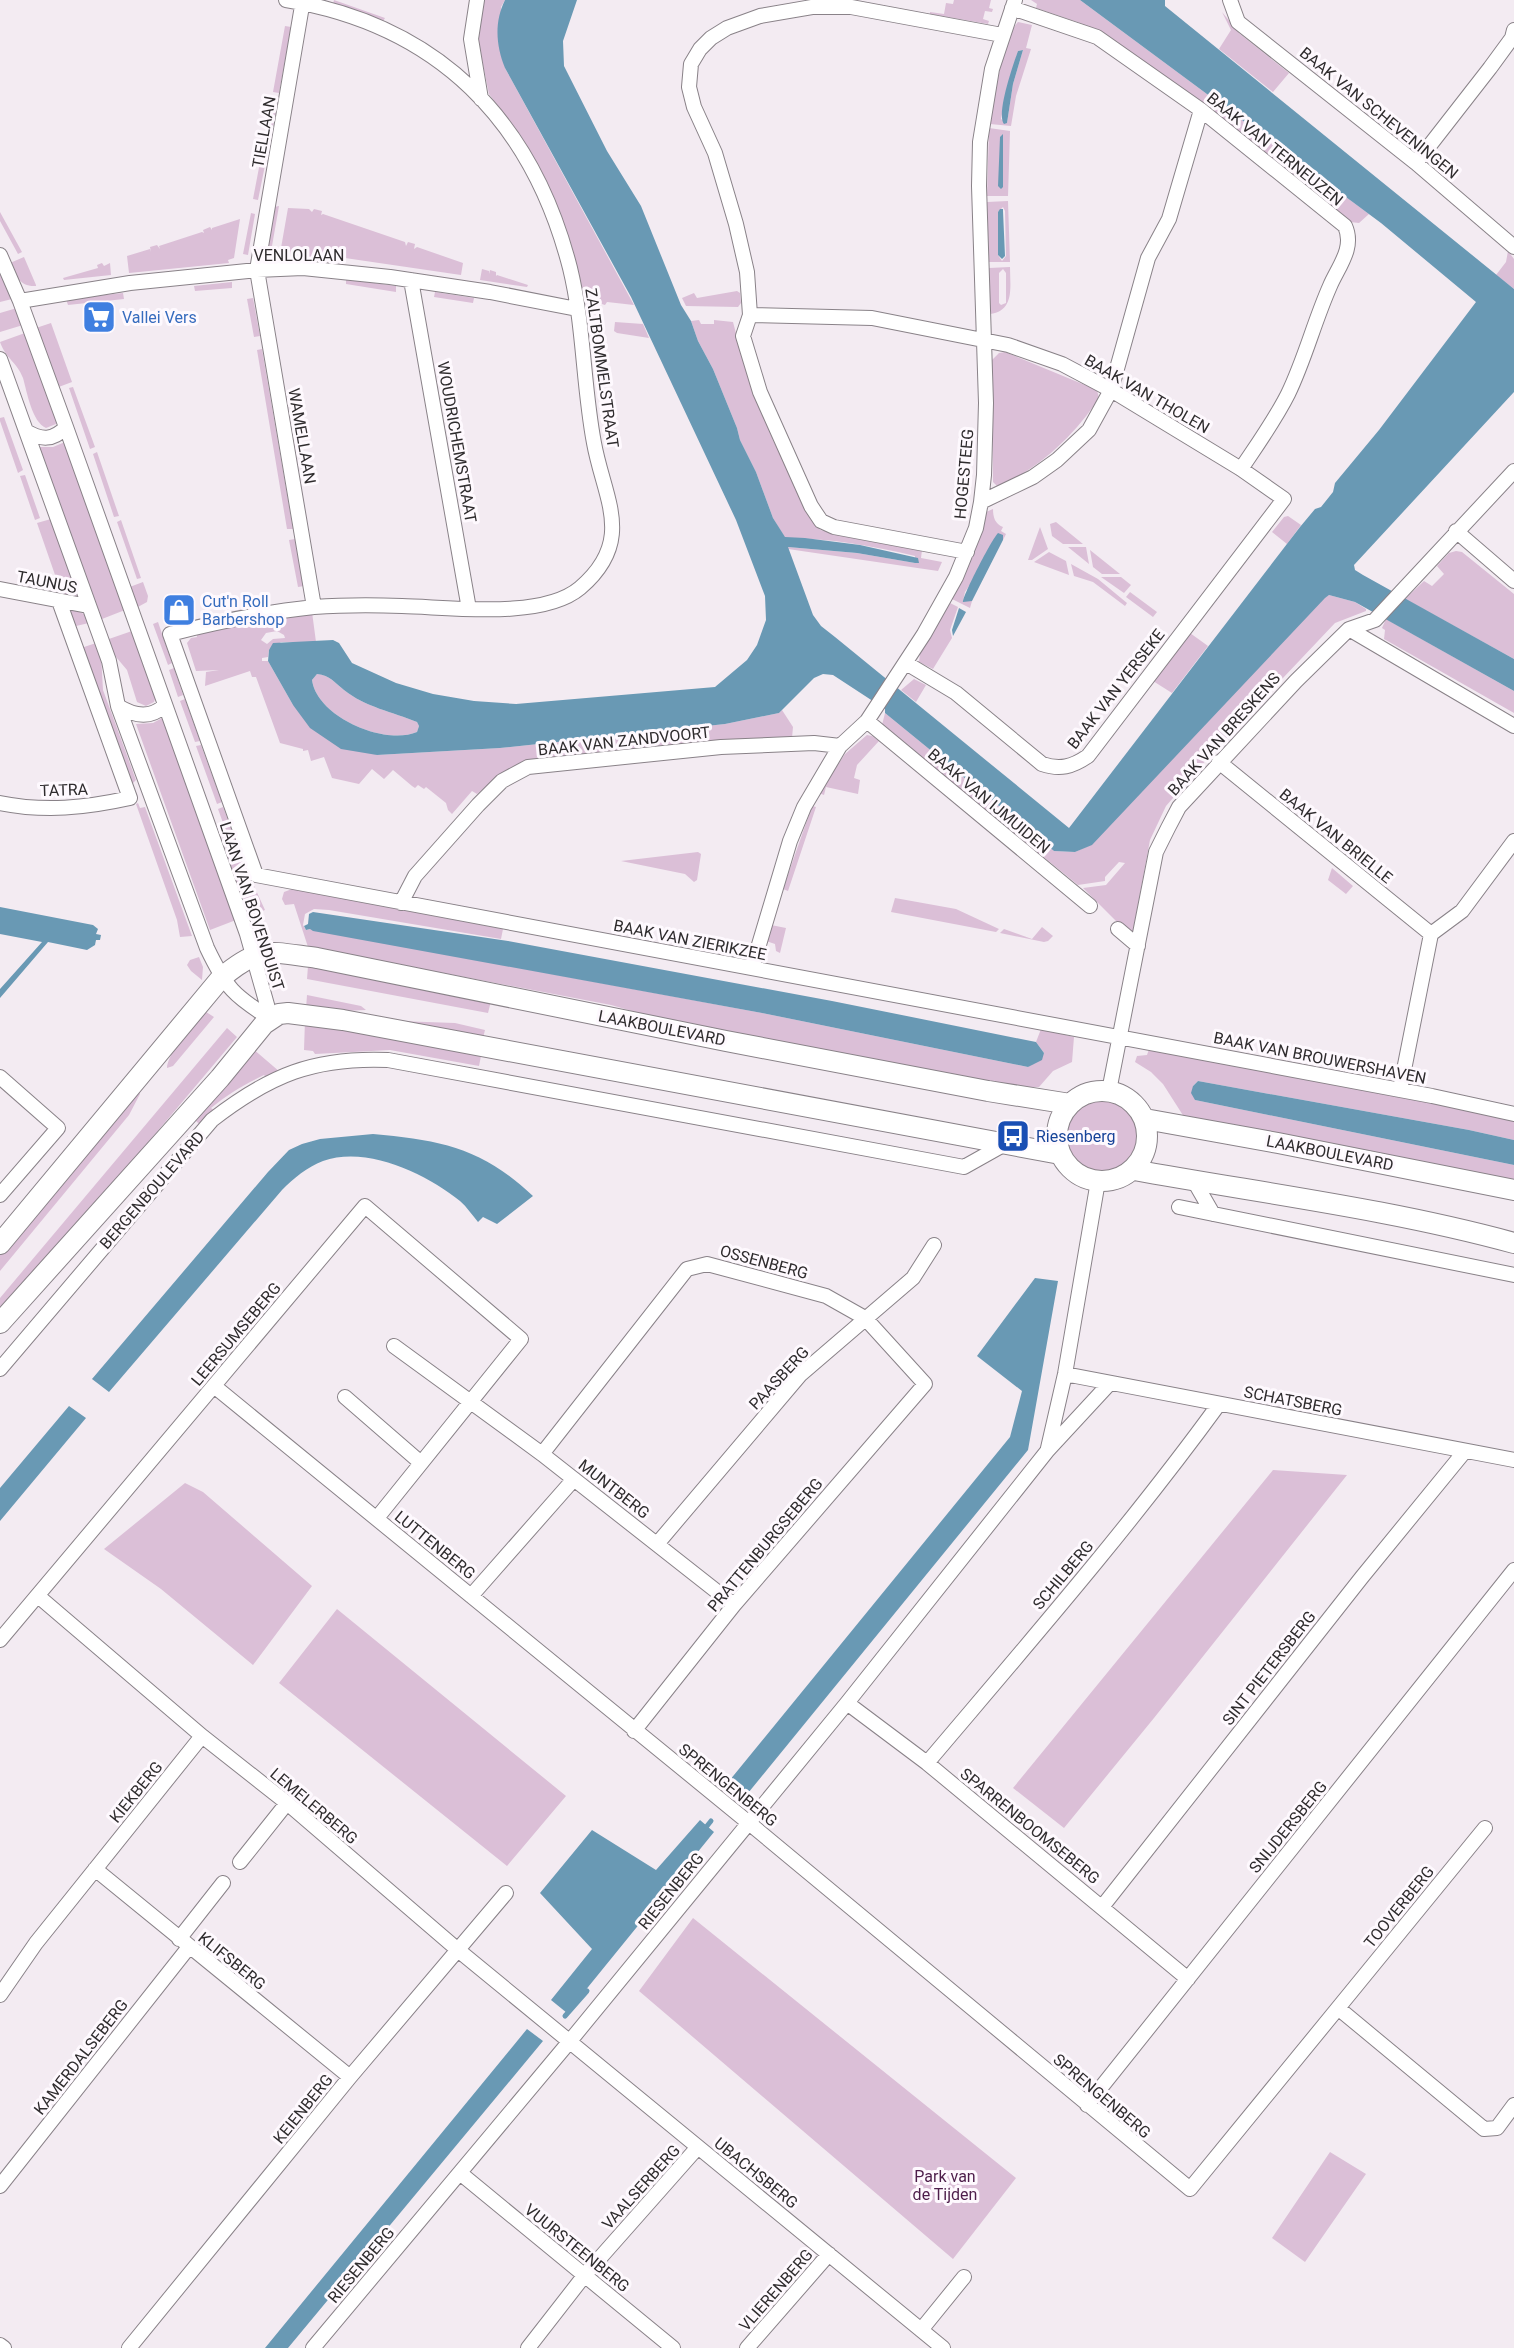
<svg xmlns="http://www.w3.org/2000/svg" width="1514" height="2348" viewBox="0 0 1514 2348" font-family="Roboto,sans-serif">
	<rect width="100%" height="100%" fill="#f3ebf2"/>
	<!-- green -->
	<path fill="#dbbfd7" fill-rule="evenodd" d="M334,0l51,18 -3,5 -49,-19z
		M483,0h22l-4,7 4,61 129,237 -27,-3 -2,3 -22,-7 -2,-3 -12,-54 -14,-42 -33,-61 -33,-44 -12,-58z
		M954,0h37l-2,8 4,1 -1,3 -7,-1 -2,8 6,2 -1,3 -58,-10v-2l14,2 2,-11 7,1z
		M1031,0h49l289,214 -10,9 -9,-1 -98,-80 -143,-105 -29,-14 -44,-15 1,-4z
		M1222,12l18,22 49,39 -16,19 -54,-43 12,-19z
		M1018,22l14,3 -6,23 5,1 -15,47 -5,30 -21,-2c3,-21 14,-89 28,-102zM1023,50l-10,34 -6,39 -6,-4 6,-30 11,-38z
		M285,26l6,1 -12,66 -6,-1z
		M270,110l6,1 -18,89 -5,-1z
		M989,128l21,3 -2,65h-21z
		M1008,201l2,61h-21l-2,-60zM1003,207l2,4 1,45 -4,5 -4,-6v-43z
		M279,206l-7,40h-6l8,-39z
		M288,208l21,1 3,3 2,-3 8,2 -1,4 2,-1 82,28 1,4 2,-4 7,2 -1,5 3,-2 46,16 -2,12 -116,-17 -58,-2 -6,-8z
		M0,212l22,40 -4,2 -18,-33z
		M251,213l4,1 -7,41 -5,-1z
		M240,219l-6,39 -6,2 1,3 -100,10 -2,-17 23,-7 1,3 -1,-5 7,-2 3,4 -1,-3 43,-14 2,1 -1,-3 7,-3 2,3v-2z
		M1508,251l6,8v30l-18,-14 10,-13z
		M24,257l12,28v1c-16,1 -20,-10 -26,-23z
		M102,263l2,3 6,-3 1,12 -47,5 -1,-2 35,-10 -1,-3z
		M1010,267c0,20 5,44 -20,47l-1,-46zM1003,269l3,4v30l-5,2 -2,-2v-30z
		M0,268l12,31 -12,3z
		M482,269l7,2v3l1,-4 6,2v4l1,-1 31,10 -1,2 -47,-7z
		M346,279l50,7v6l-50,-8z
		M232,282v6l-37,3 -1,-5z
		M737,291l3,2 1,10 -3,4 -52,-1 -4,-8 12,-5 3,5z
		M435,292l39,6 -1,5 -39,-6z
		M123,293l1,6 -56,6 -2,-6z
		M253,298l7,38 -6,1 -7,-38z
		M17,308l6,17 -23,7v-19z
		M699,320l2,4h13v-4l19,2 10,38 30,80 47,90 102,20 -1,8 21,4 -4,9 -150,-22v-2l69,6 58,10v-7c-42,-10 -86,-18 -130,-18l-12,-20 -17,-46 -16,-32 -3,-12 -24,-59 -15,-28 -7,-20z
		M615,322l28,2 6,14 -32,-5 -3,-2z
		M51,323l21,59 -16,6 -20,-60z
		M25,333l32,86 -1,5 -10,4c-14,-6 -19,-36 -23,-50 -6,-16 -17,-19 -23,-36z
		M262,349l31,180h-6l-30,-179z
		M1005,352l92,38 2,8c-25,38 -61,72 -102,88l-4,-4 -1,-122 7,-7z
		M73,387l22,60 -5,2 -21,-61z
		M4,417l19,53 -5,3 -18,-52v-3z
		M65,442l60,168 -23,9 -64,-172h15z
		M97,452l22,64 -5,1 -21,-63z
		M25,475l15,43 -5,2 -15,-44z
		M993,509c0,8 2,15 10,18l-2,4 5,3 -3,6v-5l-38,57 -2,9h9l-2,7 -18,-9 29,-65 5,-22z
		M1288,516l13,9 -14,19 -15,-12 12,-15z
		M51,519l28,77 -1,1 -16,-2 -25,-72z
		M121,520l20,58 -4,1 -20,-57z
		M1056,522l27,22h-20l-11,-8 -2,-12z
		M1040,527l8,22 -16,11h-4z
		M295,539l9,47 -6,1 -9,-47z
		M1068,547h18l3,17z
		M1090,550l30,24h-18l-9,-7z
		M1456,551l6,1 52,42v65l-109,-60 19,-18 8,5 12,-12 -7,-8 12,-13z
		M1049,552l17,9 3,14 -35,-13z
		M1071,564l27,15 29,24 -2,3 -32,-24 -19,-6z
		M1101,577h20l10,8 -7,8z
		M143,582l5,14 -1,6 -11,6 -9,-20z
		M1130,592l27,20 -4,5 -27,-20z
		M1329,595l26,7 11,7v2l-31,12 -120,127 -49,56 -16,34 -17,91 -8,-1 -42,-42 23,-3 19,-22 -6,-1 -14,15v4l-27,4 -196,-160 3,-12 169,138 21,1 17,-8 233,-247z
		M950,603l8,4 -8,23 2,8 -19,31 -14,-7 1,-9z
		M68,607l16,7 5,9 -13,3 -3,-2z
		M312,612l4,30h-35l-12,8 -1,7 -6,1v3h6l25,44 84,50 123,-7 225,-24 54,-11 3,-3 11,17 -1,11 -119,6 -131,14 -41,16 -24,20 -5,-3 -20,23 -4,-4 -2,-7 -20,-16 -2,2 -6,-4 -3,3 -3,-2 -19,-16 -9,9 -12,-10 -13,15 -27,-6 -8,-21 -13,4 -3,-11 -5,1v-2l-23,-6 -24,-66h-4l-2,-6 -45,15 1,-14 13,-2 -23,1 -9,-28 4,-5 6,-1 -1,-6zM277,631l7,4 1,3 -12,1 -6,5 -6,-4 5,-7z
		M1386,619l128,72v22l-130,-74 1,-9 -3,-2z
		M158,622l14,41 -4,2 -15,-41z
		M132,631l24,65 -2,6 -8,4 -9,-4 -10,-32 -16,-19 -5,-11z
		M1190,633l18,13 -36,47 -19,-12z
		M96,643l5,12 2,35 33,90 -5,5 -50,-137z
		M174,668l9,27 -5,2 -9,-27z
		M317,674c13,1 18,9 27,16 21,17 49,22 73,32l2,4 -2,6c-32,14 -100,-15 -105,-52z
		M914,679l12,6 -10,17 -15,-12z
		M185,699l15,42 -5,1 -15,-41z
		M164,717l72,203 -26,10 -74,-206 17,-1z
		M867,735l5,1 7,5 -22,24 -3,13 6,2 -2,14 -32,-7 -2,8 -5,-2 26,-39z
		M201,745l21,57 -5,2 -21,-58z
		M138,803l2,5 5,-1 47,129 -12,1 -3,-17 -41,-116z
		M812,806l4,1 -28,84 -5,-2z
		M223,807l15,39 -6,2 -14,-39z
		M238,851l27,59 -17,6 -25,-59z
		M698,852l3,2 -4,26 -3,2 -9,-8 -64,-13z
		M1332,868l21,18 -7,8 -18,-14z
		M292,889l211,40 -2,10 -172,-29 -15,-1 -9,5 -2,11 3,5 4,-1 452,84 266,54 16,-14 -8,-11 5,-13 33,8 -2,25 -19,9 -14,16h-6l-4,5 -355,-69 -63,-18 -303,-58 -14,-43 -9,1 -3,-6 2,-7z
		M895,898l61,11 43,20 -3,3 -105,-20z
		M771,925l15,3 -6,25 -4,-2 -1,-7 -9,-3z
		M1042,927l11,9 -5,5 -4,1 -44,-9 4,-4 28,10z
		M199,957l4,10 -1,13 -11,-9 -4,-6 3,-5z
		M308,966l183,35 -3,12 -181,-34z
		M307,995l54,11 5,4 -45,2 -15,-3z
		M203,1010l11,7 -41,49 -6,2c0,-13 26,-47 36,-58z
		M305,1020l177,31 -3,15 -89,-16 -75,4 -2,-3 -9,-1z
		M398,1021l57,2 30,7 -3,12z
		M227,1028l10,9 -237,281v-20z
		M252,1048l28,24 -13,7 -3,-4c-19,9 -36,19 -53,33l4,3 -14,15 -8,-8z
		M1149,1049l365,70v21l-45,-10 -271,-49 -5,5 2,14 319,65v18l-328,-63 -23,-36 -12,-12 -16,-10 2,-6 10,-1z
		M139,1091l1,3 -11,21 -129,156v-20z
		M1066 1136a36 36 0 1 1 72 0a36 36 0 1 1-72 0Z
		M1273,1470l74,5 -193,243 -90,110 -51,-40z
		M185,1483l18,9 109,94 -59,79 -92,-76 -57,-40z
		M337,1609l229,187 -59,70 -228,-183z
		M693,1918l323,260 -63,81 -314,-268z
		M1330,2152l36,22 -61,88 -33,-24z"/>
	<!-- water -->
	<path fill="#6999b4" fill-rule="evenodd" d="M505,0h72l-14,41 1,25 43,85 34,55 40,99 10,16 7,20 15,28 24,59 3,12 16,32 17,46 12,19 20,1 55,7 58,13 1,5h-4l-58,-10 -69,-6 25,68 8,11 14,11 234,191 231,-301 15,-18 6,-2 12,-15 2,-9 44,-53 97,-128 -95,-79 -301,-223h85v6l349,283v103l-160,173 1,5 8,5 151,84v32l-159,-89 -26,-7 -4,3 -233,247 -17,7 -21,-1 -169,-138v-4l-52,-34 -10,-1 -9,4 -35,35 -54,11 -225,24 -123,7 -36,-6 -31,-21 -17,-23 -25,-44 1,-11 4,-7 60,-3 6,3 13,20 44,20 37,11 41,7 42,3 199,-17 32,-27 10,-15 9,-25 -1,-24 -29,-76 -105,-223 -126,-229c-9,-22 -11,-46 0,-68zM317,674c13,1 18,9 27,16 21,17 49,22 73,32l2,4 -2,6c-32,14 -100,-15 -105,-52z
		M1023,50l-10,34 -6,39 -3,1c-8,-10 9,-59 14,-73z
		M1003,134v53l-2,2 -3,-3 2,-49z
		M1000,209h3v2l2,45 -3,3 -4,-4v-43z
		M998,533l5,2v5l-31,61 -9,1c0,-7 29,-63 35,-69z
		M959,608l7,4 -13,24 -1,-6z
		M0,907l93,18 5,4 -2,5 5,1 -1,5h-4l-1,5 -8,5 -39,-8 -48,56v-9l42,-47 -42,-8z
		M313,912l195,29 324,60 204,41 8,11 -2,7 -14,7 -266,-54 -449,-82 -3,-2 -4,1 -2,-4 4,-2 1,-10z
		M1198,1081l271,49 45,10v25l-319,-65 -4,-7 2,-7z
		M373,1134c68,6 109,14 160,62l-36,28 -14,-7 -5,5c-6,-7 -11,-15 -18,-21 -33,-27 -93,-56 -137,-40 -16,6 -29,17 -41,29l-173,202 -17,-13 176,-207 21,-22 13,-6 18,-5z
		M1035,1278l23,3 -30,169 -284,348 -19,-12 285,-349 12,-46 -45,-35z
		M69,1406l17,12 -86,103v-33z
		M700,1820l14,12 -147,181 -16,-13 41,-51 -52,-56 52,-63 64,40z
		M527,2029l16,12 -255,307h-23z"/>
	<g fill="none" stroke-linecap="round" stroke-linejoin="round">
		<!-- stream -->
		<path stroke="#6999b4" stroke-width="5" d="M703,1831l8,-10
			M565,2016l22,-25"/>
		<defs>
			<path id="minor" d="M286,0c152,25 246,120 284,268 14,57 13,117 24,175 10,56 42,97 -14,145 -38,32 -131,19 -178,18 -29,-1 -59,-1 -88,1 -48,5 -97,15 -144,27l86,241 1176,221 82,18
				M303,0l-46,270 57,337
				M477,0l-6,39 10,60
				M1230,0l8,22 178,141 98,84
				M1012,8l85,29 104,73 144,116c10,22 -7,41 -15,60 -16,36 -25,73 -42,108 -13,26 -31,51 -47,75
				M1416,163l74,-95 22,-30 2,-8
				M0,255l20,46 46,126 181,507 24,85
				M411,280l58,329
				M20,301l110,-18 127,-13 46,-2 87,9 100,15 87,17
				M750,315l122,3 136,27 54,19 49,26 130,79 43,30 -196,257c-16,11 -28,14 -46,8l-86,-71 -50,-30
				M0,359l109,302 9,45 89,242c19,40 27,48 64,71
				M26,431c15,9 27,10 40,-4
				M981,502l52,-25 24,-17 32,-30 22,-40 37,-132 21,-39 32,-109
				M1456,531l58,50
				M967,552l-133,-25 -13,-6 -10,-15 -51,-114 -17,-56 7,-21 -3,-43 -11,-48 -21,-71 -21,-46 -5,-20 2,-23 9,-15 11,-11 16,-10 33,-12 52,-9h39l151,28
				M0,589l88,17
				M1349,629l165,97
				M118,706c16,10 32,13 46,0
				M867,721l223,185
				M1219,762l212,172
				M0,803c45,9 85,5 130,-5l-71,-197
				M401,903l14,-27 63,-71 24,-24 26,-14 193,-20 93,-4 26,3
				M1118,929l20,17
				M1431,934l31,-23 52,-70
				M752,968l38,-127 14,-34 36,-61 27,-25 57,-87 32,-57 20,-49 5,-26 3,-27 2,-72 -7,-217 1,-44 12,-73 23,-69
				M0,1077l58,51 -58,67
				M1400,1090l31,-156
				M1109,1091l47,-239 12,-24 11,-21 117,-126 53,-52 26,-9 139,-149
				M1194,1181l19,33
				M1179,1207l335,68
				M394,1346l148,108 192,151
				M0,1369l212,-249c58,-45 102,-63 176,-60l576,107 41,-23
				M1065,1374l449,86
				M214,1386l535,437 441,366 148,-181 146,121 13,-1 17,-23
				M345,1397l76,66
				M1048,1448l17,-74 33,-193
				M542,1454l145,-185 20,-5 119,32 39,22 60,66 -191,221 -100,126
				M657,1544l143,-169 113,-97 21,-33
				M38,1596l164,140 85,67 171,147 485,398
				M471,1596l103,-117
				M0,1640l365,-434 156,133 -144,179
				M847,1703l80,60 261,216
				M927,1763c99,-117 201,-234 292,-359
				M240,1862l47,-59
				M95,1869l255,208
				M1102,1907l260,-330 103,-126
				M179,1939l44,-56
				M0,1995l36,-52 166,-207
				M1338,2008l147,-180
				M1087,2105l427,-535
				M460,2173l213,175
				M0,2186l189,-239
				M921,2330l43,-53
				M0,2345l4,3
				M129,2348l221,-271 156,-184
				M313,2348l257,-307 277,-338 201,-253 62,-67
				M528,2348l56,-72 114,-129
				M747,2348l82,-94"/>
			<path id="secondary" d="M1057 1136a45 45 0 1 1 90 0a45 45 0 1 1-90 0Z
				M1145,1119l133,24 236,47
				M1134,1170c126,23 256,39 380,73
				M0,1244l221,-266c39,-33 48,-26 96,-20l409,83 262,50 82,13
				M0,1323l220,-245 44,-54 15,-10 9,-1 55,7 717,134"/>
		</defs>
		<!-- minor casing -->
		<use href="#minor" stroke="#898288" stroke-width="16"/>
		<!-- secondary casing -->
		<use href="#secondary" stroke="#898288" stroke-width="22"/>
		<!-- minor -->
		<use href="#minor" stroke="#fff" stroke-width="14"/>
		<!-- secondary -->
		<use href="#secondary" stroke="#fff" stroke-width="20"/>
	</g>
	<!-- icons -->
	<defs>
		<symbol id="supermarket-square" viewBox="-11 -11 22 22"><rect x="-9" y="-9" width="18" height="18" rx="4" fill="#3f7fe0" stroke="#fef9fe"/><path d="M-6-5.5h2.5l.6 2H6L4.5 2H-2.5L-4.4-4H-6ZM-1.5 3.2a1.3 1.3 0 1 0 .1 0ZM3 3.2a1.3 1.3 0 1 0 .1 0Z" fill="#fff"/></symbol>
		<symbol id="shop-square" viewBox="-11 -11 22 22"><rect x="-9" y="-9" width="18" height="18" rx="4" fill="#3f7fe0" stroke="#fef9fe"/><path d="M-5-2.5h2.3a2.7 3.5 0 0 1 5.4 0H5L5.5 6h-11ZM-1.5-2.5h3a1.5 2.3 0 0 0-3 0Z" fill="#fff"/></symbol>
		<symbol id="bus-square" viewBox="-11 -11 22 22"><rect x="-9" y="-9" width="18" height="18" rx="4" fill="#1a4fb4" stroke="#fef9fe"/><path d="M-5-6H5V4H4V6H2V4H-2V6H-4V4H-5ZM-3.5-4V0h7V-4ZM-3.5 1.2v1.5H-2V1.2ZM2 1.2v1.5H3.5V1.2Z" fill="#fff"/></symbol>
	</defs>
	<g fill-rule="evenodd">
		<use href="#supermarket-square" x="80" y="298" width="38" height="38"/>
		<use href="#shop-square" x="160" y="591" width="38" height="38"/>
		<use href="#bus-square" x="994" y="1117" width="38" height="38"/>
	</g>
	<g text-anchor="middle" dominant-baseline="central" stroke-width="6" stroke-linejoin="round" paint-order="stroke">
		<!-- street labels -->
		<g font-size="16" fill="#2f2c2e" stroke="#fef9fe">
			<text transform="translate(1379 113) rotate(39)">BAAK VAN SCHEVENINGEN</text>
			<text transform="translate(264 132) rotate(-80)">TIELLAAN</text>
			<text transform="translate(1275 149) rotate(39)">BAAK VAN TERNEUZEN</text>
			<text x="299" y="255">VENLOLAAN</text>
			<text transform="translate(602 368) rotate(82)">ZALTBOMMELSTRAAT</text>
			<text transform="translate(1147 394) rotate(30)">BAAK VAN THOLEN</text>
			<text transform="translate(302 436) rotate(80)">WAMELLAAN</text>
			<text transform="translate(457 442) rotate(80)">WOUDRICHEMSTRAAT</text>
			<text transform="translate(964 474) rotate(-85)">HOGESTEEG</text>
			<text transform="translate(47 582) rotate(11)">TAUNUS</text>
			<text transform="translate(1116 689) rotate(-52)">BAAK VAN YERSEKE</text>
			<text transform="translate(1224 734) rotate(-48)">BAAK VAN BRESKENS</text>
			<text transform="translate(624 741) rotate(-6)">BAAK VAN ZANDVOORT</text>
			<text transform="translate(64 790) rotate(-2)">TATRA</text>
			<text transform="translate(989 801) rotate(40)">BAAK VAN IJMUIDEN</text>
			<text transform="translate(1336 836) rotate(39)">BAAK VAN BRIELLE</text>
			<text transform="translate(252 906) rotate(72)">LAAN VAN BOVENDUIST</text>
			<text transform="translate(690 940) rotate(11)">BAAK VAN ZIERIKZEE</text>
			<text transform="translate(662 1028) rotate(11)">LAAKBOULEVARD</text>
			<text transform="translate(1320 1058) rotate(11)">BAAK VAN BROUWERSHAVEN</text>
			<text transform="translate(1330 1153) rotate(11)">LAAKBOULEVARD</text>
			<text transform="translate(152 1190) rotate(-49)">BERGENBOULEVARD</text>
			<text transform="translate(764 1262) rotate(15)">OSSENBERG</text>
			<text transform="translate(236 1334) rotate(-50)">LEERSUMSEBERG</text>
			<text transform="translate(779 1378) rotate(-47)">PAASBERG</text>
			<text transform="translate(1293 1401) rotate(11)">SCHATSBERG</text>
			<text transform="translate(614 1489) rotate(38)">MUNTBERG</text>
			<text transform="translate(435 1545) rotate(39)">LUTTENBERG</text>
			<text transform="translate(765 1545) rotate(-50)">PRATTENBURGSEBERG</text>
			<text transform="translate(1063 1575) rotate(-50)">SCHILBERG</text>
			<text transform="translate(1269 1668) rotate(-52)">SINT PIETERSBERG</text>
			<text transform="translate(728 1785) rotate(39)">SPRENGENBERG</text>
			<text transform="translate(136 1792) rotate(-51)">KIEKBERG</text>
			<text transform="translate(314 1806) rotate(40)">LEMELERBERG</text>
			<text transform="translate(1030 1826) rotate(39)">SPARRENBOOMSEBERG</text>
			<text transform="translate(1288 1827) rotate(-51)">SNIJDERSBERG</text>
			<text transform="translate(671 1891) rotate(-51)">RIESENBERG</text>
			<text transform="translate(1399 1907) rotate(-51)">TOOVERBERG</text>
			<text transform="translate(232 1961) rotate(39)">KLIFSBERG</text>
			<text transform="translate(81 2057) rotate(-52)">KAMERDALSEBERG</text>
			<text transform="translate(1102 2096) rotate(40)">SPRENGENBERG</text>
			<text transform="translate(303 2109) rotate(-51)">KEIENBERG</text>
			<text transform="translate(756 2173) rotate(39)">UBACHSBERG</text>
			<text transform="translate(641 2187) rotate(-48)">VAALSERBERG</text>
			<text transform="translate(577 2248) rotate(39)">VUURSTEENBERG</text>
			<text transform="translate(361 2265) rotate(-50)">RIESENBERG</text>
			<text transform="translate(776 2290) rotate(-49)">VLIERENBERG</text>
		</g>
		<!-- shop labels -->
		<g font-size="16" fill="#366cbe" stroke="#fef9fe" text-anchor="start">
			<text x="122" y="317">Vallei Vers</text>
			<text x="202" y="601">Cut'n Roll<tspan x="202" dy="18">Barbershop</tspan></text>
		</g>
		<!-- transit labels -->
		<g font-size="16" fill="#164399" stroke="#fef9fe" text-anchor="start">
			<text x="1036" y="1136">Riesenberg</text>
		</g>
		<!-- park labels -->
		<g font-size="16" fill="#4d1d4a" stroke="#fef9fe">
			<text x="945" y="2176">Park van<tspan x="945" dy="18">de Tijden</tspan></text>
		</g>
	</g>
</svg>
